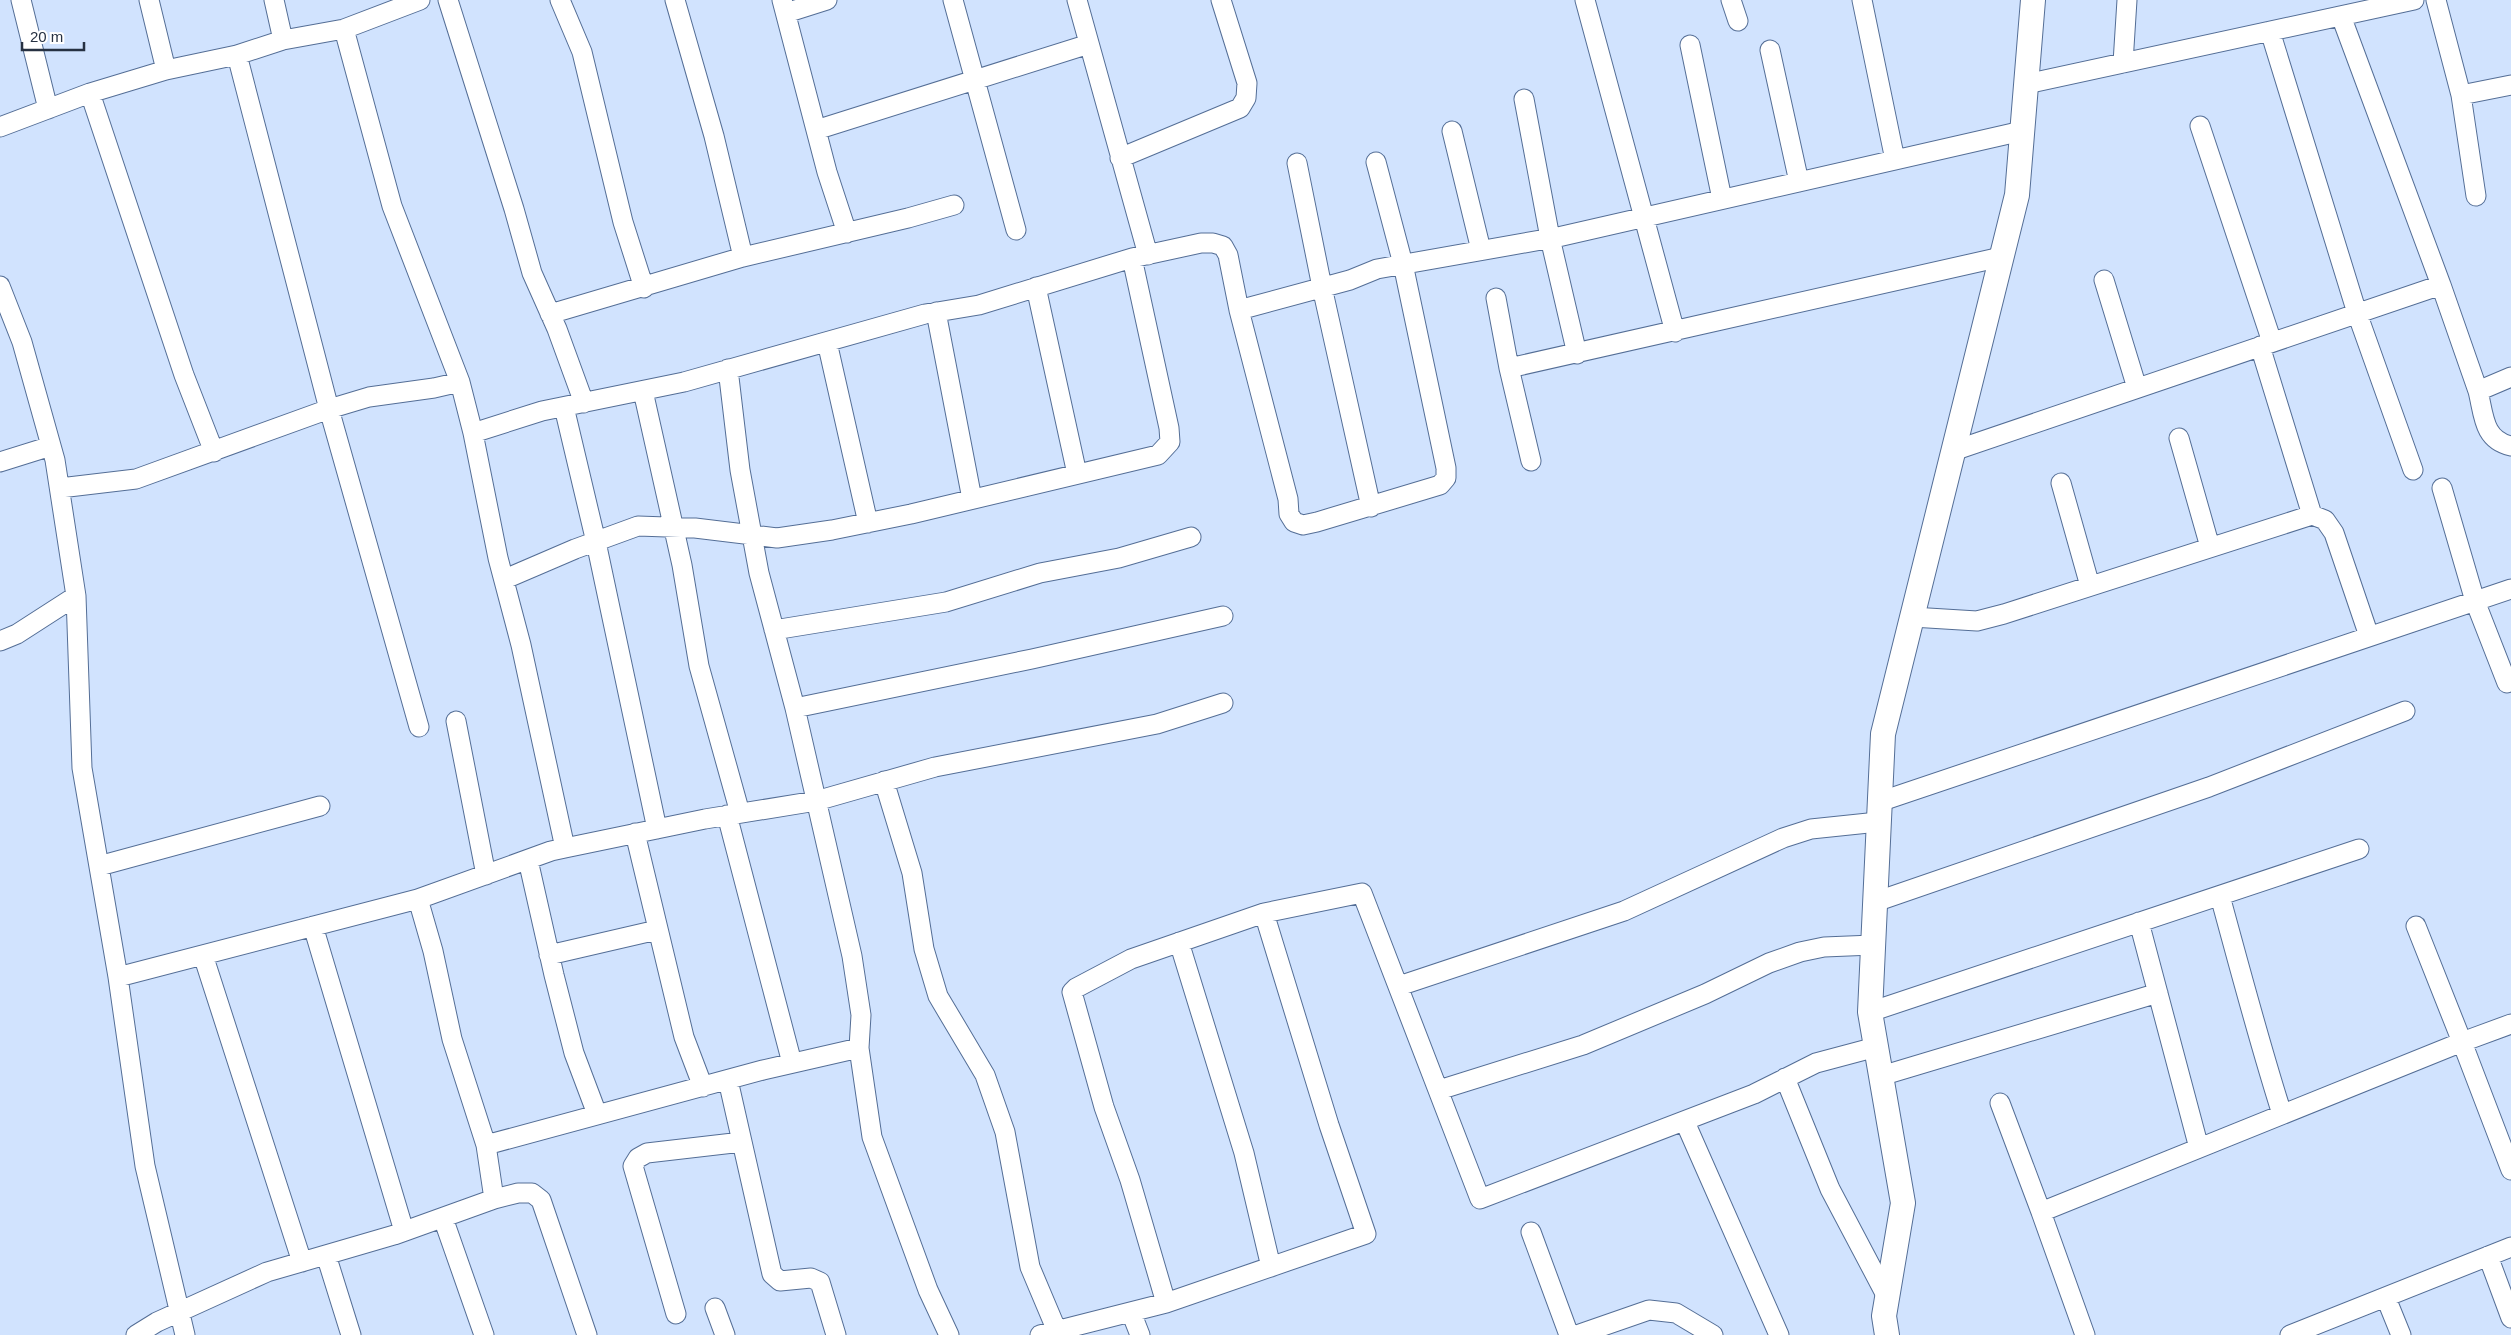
<svg xmlns="http://www.w3.org/2000/svg" width="2511" height="1335" viewBox="0 0 2511 1335" font-family="Arial,sans-serif">
	<rect width="100%" height="100%" fill="#d1e3fe"/>
	<g fill="none" stroke-linecap="round" stroke-linejoin="round">
		<defs>
			<path id="minor" d="M21,0l27,109
				M149,0l17,70
				M274,0l9,40
				M448,0l66,209 18,64 25,56 27,74
				M560,0l22,52 41,170 21,66
				M675,0l39,136 29,121
				M782,0l45,172 20,61
				M953,0l63,230
				M1077,0l71,255
				M1585,0l90,332
				M1731,0l7,21
				M1862,0l33,160
				M2436,0l25,95 50,-10
				M786,13l41,-13
				M2341,16l100,269
				M2270,31l87,282 56,157
				M1690,45l32,154
				M1770,50l29,132
				M237,55l92,354 90,318
				M2123,63l4,-63
				M2026,84l388,-84
				M90,93l94,282 30,77
				M2461,95l15,101
				M1524,99l26,139 27,116
				M2200,126l72,216
				M0,127l90,-34 76,-23 71,-15 46,-15 61,-11 76,-29
				M816,130l273,-86
				M1452,131l29,119
				M1120,158l120,-50 6,-10 1,-15 -26,-83
				M1297,163l25,124 49,220
				M2104,280l33,108
				M0,286l22,56 33,118 21,136 -59,38 -17,7
				M1036,287l41,187
				M1496,298l13,70
				M1239,310l49,189 1,15 5,8 9,3 14,-3 123,-37 6,-7v-10l-43,-204 -27,-102
				M936,312l36,187
				M550,314l193,-57 165,-39 46,-13
				M827,342l41,181
				M2260,346l52,169
				M728,369l12,101 19,103 36,135 57,248 9,59 -2,33 13,89 56,153 21,45
				M643,391l39,174 17,101 41,147
				M2478,391c6,24 5,49 33,55
				M564,407l32,135 61,287
				M473,433l69,-22 142,-29 241,-68 54,-9 153,-47 69,-15h12l10,3 5,9 11,55 111,-30 27,-11 181,-32 464,-106
				M2179,438l31,109
				M1953,451l488,-166 37,106 33,-14
				M1531,461l-22,-93 492,-111
				M0,462l51,-16
				M2061,483l29,103
				M60,488l76,-9 193,-70 40,-12 65,-9 26,-6
				M2442,488l33,113 32,82
				M505,579l70,-30 63,-23 57,2 82,10 55,-8 79,-16 247,-59 12,-13 -1,-14 -37,-170
				M76,596l6,172 36,209 27,189 40,169
				M1912,617l65,4 27,-7 308,-99 13,5 9,13 35,103
				M774,630l172,-28 94,-29 79,-15 72,-21
				M795,708l237,-49 191,-43
				M456,721l30,154
				M884,781l28,92 12,76 14,47 47,79 20,57 25,135 27,64
				M1879,802l632,-213
				M727,815l65,248
				M635,833l49,204 19,50
				M565,848l140,-29 111,-18 119,-34 222,-43 66,-21
				M528,860l26,115 20,78 23,61
				M99,866l221,-60
				M2220,896c20,73 39,146 62,218
				M1875,902l334,-115 196,-76
				M2139,922l60,226
				M313,926l91,305
				M1179,942l65,211 27,114
				M203,955l99,307
				M549,955l108,-25
				M118,977l300,-78
				M1399,986l225,-75 159,-73 28,-9 67,-7
				M1870,1012l489,-163
				M2511,1024l-49,18 49,128
				M1881,1076l277,-83
				M1785,1078l45,111 57,108
				M728,1080l44,194 8,7 31,-3 9,4 16,53
				M1439,1090l144,-45 122,-51 64,-31 31,-11 24,-5 49,-2
				M2000,1103l41,109
				M1685,1122l94,213
				M486,1145l277,-75 96,-22
				M494,1199l24,-6h14l9,7 46,135
				M443,1218l41,117
				M1531,1232l38,103
				M326,1255l25,80
				M2488,1256l23,62
				M2386,1298l15,37
				M1166,1303l-36,-123 -26,-73 -32,-115 4,-4 55,-29 133,-46 98,-20 118,306 274,-105 62,-31 60,-16
				M715,1308l10,27
				M1131,1312l9,23
				M676,1314l-43,-148 5,-8 9,-5 95,-11
				M136,1335l21,-13 110,-50 127,-37 100,-36 -8,-54 -34,-106 -19,-88 -15,-52 133,-48 14,-3 -44,-203 -23,-87 -25,-125 -13,-51 -68,-176 -48,-177
				M1040,1335l126,-32 200,-69 -37,-109 -65,-212
				M1577,1335l72,-25 27,3 37,22
				M2085,1335l-44,-123 421,-170 -46,-116
				M2290,1335l221,-88"/>
			<path id="tertiary" d="M1887,1335l-3,-19 19,-113 -33,-191 13,-278 134,-539 16,-195"/>
		</defs>
		<!-- minor casing -->
		<use href="#minor" stroke="#546e96" stroke-width="21"/>
		<!-- tertiary casing -->
		<use href="#tertiary" stroke="#546e96" stroke-width="26"/>
		<!-- minor -->
		<use href="#minor" stroke="#fff" stroke-width="19"/>
		<!-- tertiary -->
		<use href="#tertiary" stroke="#fff" stroke-width="24"/>
	</g>
	<!-- scale -->
	<path d="M22 42v8h62v-8" fill="none" stroke="#263142" stroke-width="2.5"/>
	<text x="30" y="42" font-size="15" fill="#263142" stroke="#ffffff" stroke-width="4" paint-order="stroke">20 m</text>
</svg>
